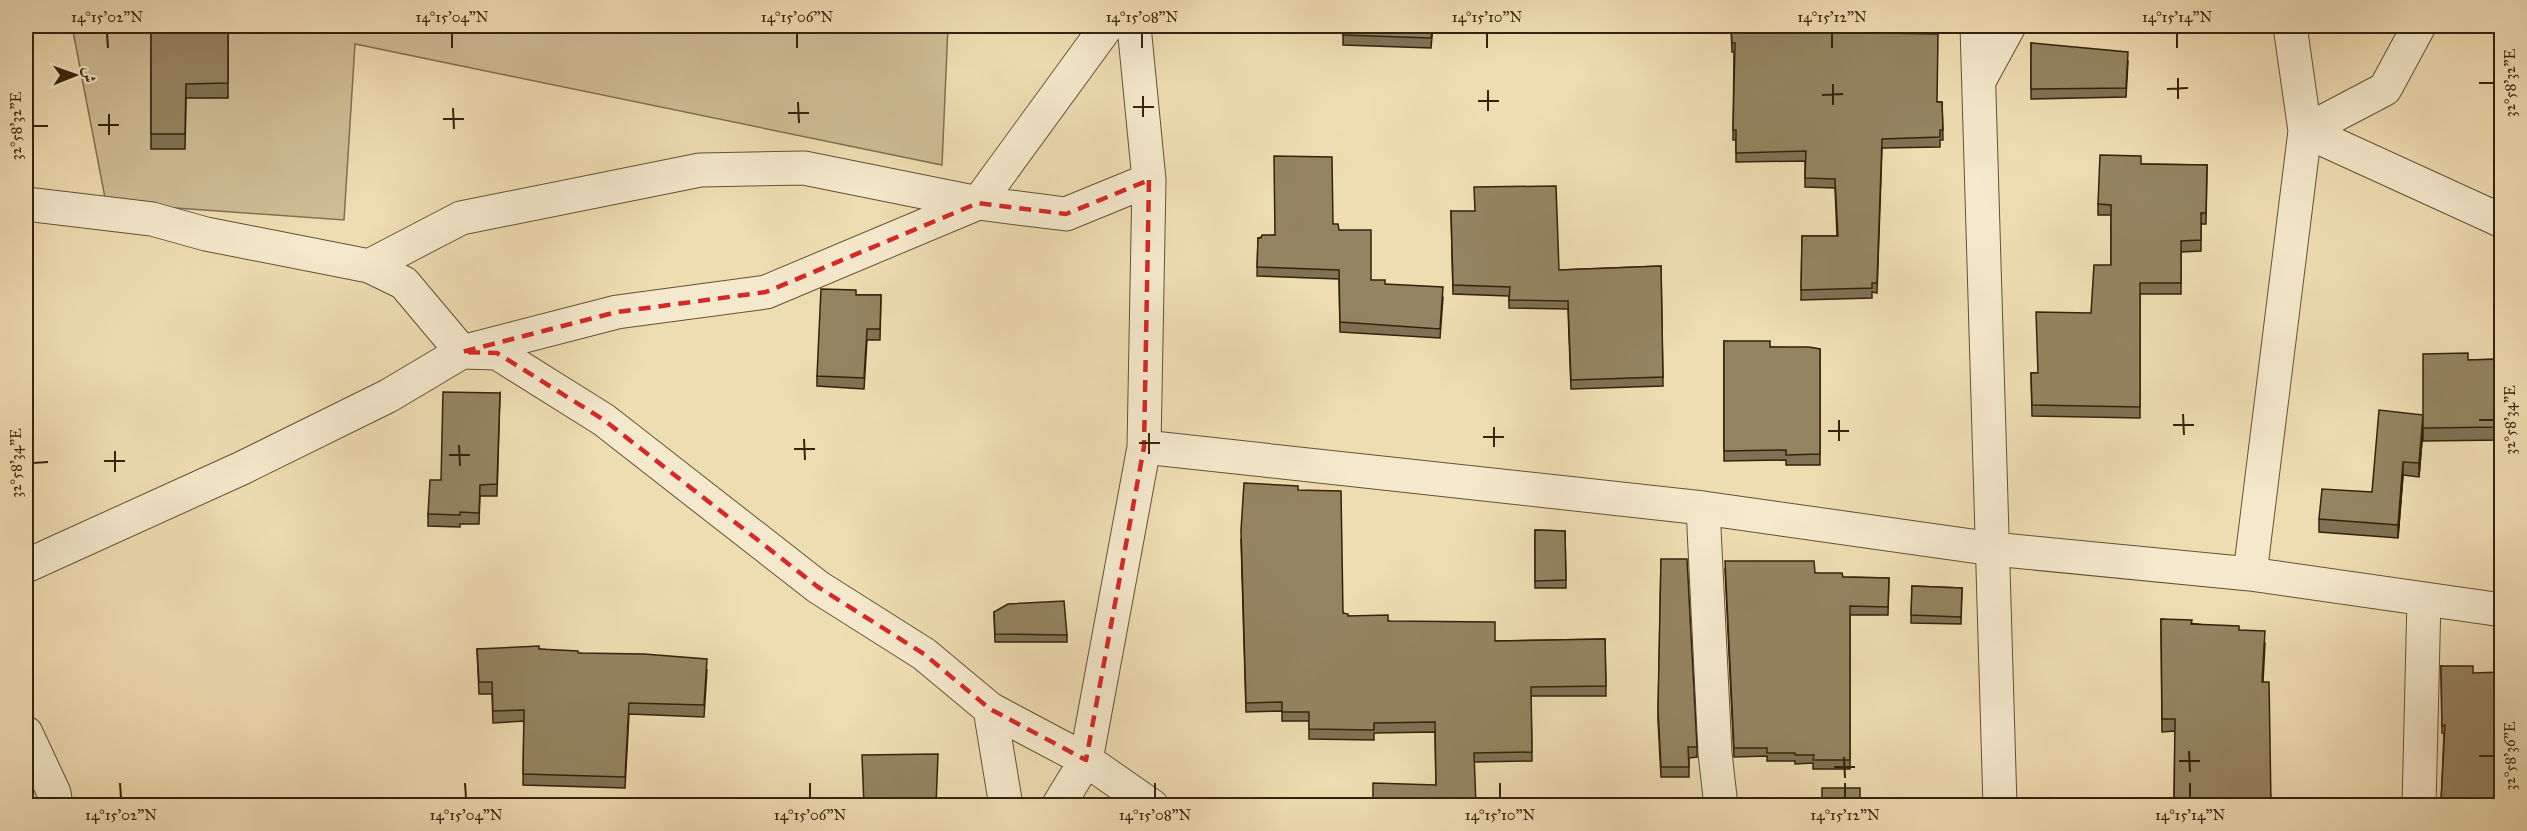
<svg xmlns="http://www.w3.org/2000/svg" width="2527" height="831" viewBox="0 0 2527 831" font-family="'IM FELL Great Primer',Amiri,serif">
	<rect width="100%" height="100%" fill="#efddb2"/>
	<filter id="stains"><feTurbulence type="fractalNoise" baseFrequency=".00333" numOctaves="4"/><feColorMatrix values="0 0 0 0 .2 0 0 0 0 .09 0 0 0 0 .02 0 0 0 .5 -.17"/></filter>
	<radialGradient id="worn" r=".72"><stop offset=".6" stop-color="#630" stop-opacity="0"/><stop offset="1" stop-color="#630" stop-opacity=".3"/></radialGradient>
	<!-- green -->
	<path fill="#cfbd96" stroke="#817050" stroke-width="1.5" d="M72,26h876l-6,139 -587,-121 -11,176 -238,-17z"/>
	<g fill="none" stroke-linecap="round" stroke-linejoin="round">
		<defs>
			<path id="minor" d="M1977,26l23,780
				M1980,79l29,-53
				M2305,131l197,90
				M2305,131l80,-42 34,-63
				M26,204l126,15 54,15 163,32
				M1144,447l559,61 290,41 257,25 252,36
				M1703,508l12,245 6,53
				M26,566l216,-98 146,-72 74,-44 155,-40 149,-20 212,-89 88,11 83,-34
				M2250,574l55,-443 -15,-105
				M990,709l96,51 66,46
				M26,733l28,60 2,13
				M1006,806l-16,-97 -66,-55 -106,-67 -214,-167 -107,-67 -35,-1 -58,-69 -35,-17 92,-48 239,-48 104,-2 174,35 129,-177
				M1058,806l28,-46 58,-313 5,-267 -15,-154
				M2419,806l5,-207"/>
		</defs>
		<!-- minor casing -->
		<use href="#minor" stroke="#625235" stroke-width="35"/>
		<!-- minor -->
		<use href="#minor" stroke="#f5e9cd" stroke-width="33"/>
	</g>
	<!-- wall -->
	<path fill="#807254" stroke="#33230b" stroke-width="1.5" d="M151,26h77v72h-42l-1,51h-34z
		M1343,26h90l-2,22 -88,-3z
		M1731,26l96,6 111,70h4l1,38h-3v7l-58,1 -5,145 -5,-1v6l-71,2 1,-64h35l-2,-48 -30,-1v-26l-69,1v-22h-3l1,-88h-2z
		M2031,43l97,18 -2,36 -95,2z
		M2141,164l66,1 -1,59h-5v27l-20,1v42h-41v124l-108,-2 -1,-43h7l53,-60 20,-48v-50h-13v-11z
		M1451,211l108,59 102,-4 2,120 -92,3 -3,-80 -59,-1v-12l-56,-2z
		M1333,224l6,6 32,50 14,4 58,13 -3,41 -100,-6 -1,-53 -82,-3 1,-38z
		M856,295h25l-1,45h-13l-3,49 -47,-3v-10z
		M1724,341l46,6 50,2v116h-34v-5l-62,1z
		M2502,359v81l-79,1v-12l-4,48 -16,-2 -5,63 -79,-6v-13l53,-27 51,-77 45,-55z
		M500,393l-3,103h-17l-1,28h-19v3l-32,-1v-12l13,-34z
		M1298,490l45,123 5,3 40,5 107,20 110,-2 1,57h-75l1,65 -57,1 -39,23 -1,-53 -61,1v7l-65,-1v-18h-27v-10l-36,1 -5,-173z
		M1535,530l30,1 1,57h-31z
		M1661,559l36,188v10l-8,1v19h-28l-3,-57z
		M1725,569l90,4 28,4 46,1 -1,37h-38v154h-37v-6l-18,1v-3h-28v-5l-33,1z
		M1912,586l50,2 -1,36 -50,-1z
		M994,612l73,23v7h-72z
		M2161,619l78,11 26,13 -2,39 8,122 -97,2 1,-75 -13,1z
		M477,649h62l39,4 129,17 -3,47 -75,-3 -4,74 -102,-3 1,-64 -31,2 -1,-29h-13z
		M2441,666l32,7 29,133h-61l3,-73h-2z"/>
	<!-- shaded-wall -->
	<path fill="#685c45" stroke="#33230b" stroke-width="1.5" d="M2423,415v13l-4,49v-14z
		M2403,462v13l-5,63v-13z"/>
	<!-- building -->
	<path fill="#958462" stroke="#33230b" stroke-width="1.5" d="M151,26h77v57l-42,1 -1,50h-34z
		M1343,26h89l-1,12 -88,-3z
		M1731,26h95v6l112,2 -1,68h5l1,28h-3v7l-58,2 -5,144h-5v5l-71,2 1,-54h36l-3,-57 -30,-1 1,-27 -70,2v-23h-3l2,-87h-3z
		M2031,43l97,9 -2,36 -95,1z
		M2100,155l41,1v8l66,1 -1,48h-5v27l-20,1v42h-41v124l-108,-2 -1,-32h7l-2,-61 55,1 3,-48h17v-60l-13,-1z
		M1274,156l58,1 1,67h5l1,6h32v50h14v4l58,3 -3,42 -100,-7 -1,-52 -82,-3 1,-29h3l1,-3h13z
		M1556,186l3,84 102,-4 2,111 -92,3 -3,-79 -59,-1 1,-13 -57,-2 -2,-74h24l-1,-24z
		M821,289l35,1v5h25l-1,34h-13l-3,49 -47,-2z
		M1724,341h46v6h39l11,2v105l-34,1v-5l-62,1z
		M2468,353v7l34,-1v68l-79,1v-13l-4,48 -16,-1 -5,63 -79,-6 3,-30 50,3 7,-82 44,5v-61z
		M443,392l57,1 -3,91 -17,1 -1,28 -19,-1v3l-32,-1 2,-34h11z
		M1244,483l54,3v4l43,1 2,122 5,1v2l40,-1v6l107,1v19l110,-2 1,47 -75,1 1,65 -58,1 2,53h-103v-23l63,2 -1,-63 -61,1v7l-65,-1v-17h-27v-10l-36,1 -5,-173z
		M1535,530l30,1 1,49 -31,1z
		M1661,559h26l10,188h-9l1,20h-28l-3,-58z
		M1725,561h89l1,12h27l1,4 46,1 -1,29 -38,-1v154h-37l1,-5h-19v-2h-28v-5h-33z
		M1912,586l50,2 -1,29 -50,-2z
		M1064,601l3,34 -72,-1 -1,-22 14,-8z
		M2161,619l31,1 -1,4 48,2v4l26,1 -3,51h7l2,122h4v2h-101l1,-87h-13z
		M539,646v3l39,2v2l66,1 63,5 -3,46 -75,-2 -4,74 -102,-3 1,-64 -31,1 -1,-29h-13l-2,-33z
		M2441,666h32v7l29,-1v134h-53v-4l-8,-1 4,-76 -3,1z
		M938,754l-2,52h-72l-2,-51z
		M1822,788h38v18h-38z
		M335,802h33v4h-33z"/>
	<!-- marked area -->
	<path fill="none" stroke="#d62828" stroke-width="4.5" stroke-dasharray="12 8" stroke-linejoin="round" d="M1149,180l-5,267 -58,313 -96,-51 -66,-55 -106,-67 -214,-167 -107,-67 -35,-1 155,-40 149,-20 212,-89 88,11z"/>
	<!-- ticks -->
	<path fill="none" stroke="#33230b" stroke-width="2" d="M107,33l1,15M452,33v15M797,33v15M1142,33v15M1487,33v15M1832,33v15M2177,33v15M2178,78v21M2479,83h15M1833,84v21M2167,89l21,-1M1488,90v21M1822,95l21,-1M1143,96v21M1478,101h21M798,102l1,21M1133,107h21M453,108l1,21M788,113h21M109,114v21M443,119h21M98,125h21M33,126h15M2183,414l1,21M1839,420v21M2479,420h15M2173,425h21M1494,427v20M1828,431h21M1149,433v21M1483,437h21M804,439l1,21M1139,443h21M459,445l1,21M794,449h21M115,451v21M449,455h21M104,461h21M33,463l15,-1M2189,751l1,21M2479,756h15M1844,757l1,21M2179,761h21M1834,767h21M120,783l1,15M465,783l1,15M810,783v15M1155,783v15M1500,783v15M1845,783v15M2190,783v15"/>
	<!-- margin -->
	<rect width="2527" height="831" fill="none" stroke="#efddb2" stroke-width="66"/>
	<!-- north arrow -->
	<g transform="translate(75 75) rotate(89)" stroke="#f5e9cd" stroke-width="4.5" paint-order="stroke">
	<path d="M0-4.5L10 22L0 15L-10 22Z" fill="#33230b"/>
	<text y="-9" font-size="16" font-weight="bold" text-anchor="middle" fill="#33230b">ش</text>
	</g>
	<rect x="33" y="33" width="2461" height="765" fill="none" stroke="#33230b" stroke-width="2"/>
	<g font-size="15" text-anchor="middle" fill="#33230b">
		<text x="107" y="22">14°15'02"N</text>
		<text x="452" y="22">14°15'04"N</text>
		<text x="797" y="22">14°15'06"N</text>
		<text x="1142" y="22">14°15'08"N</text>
		<text x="1487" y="22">14°15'10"N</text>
		<text x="1832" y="22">14°15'12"N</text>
		<text x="2177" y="22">14°15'14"N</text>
		<text transform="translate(2510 83) rotate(-90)" y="5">32°58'32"E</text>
		<text transform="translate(16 126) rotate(-90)" y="5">32°58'32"E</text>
		<text transform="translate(2510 420) rotate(-90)" y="5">32°58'34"E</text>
		<text transform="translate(16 463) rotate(-90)" y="5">32°58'34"E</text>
		<text transform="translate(2510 756) rotate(-90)" y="5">32°58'36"E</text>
		<text x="121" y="820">14°15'02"N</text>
		<text x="466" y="820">14°15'04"N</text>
		<text x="810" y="820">14°15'06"N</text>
		<text x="1155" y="820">14°15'08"N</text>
		<text x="1500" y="820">14°15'10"N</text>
		<text x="1845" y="820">14°15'12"N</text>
		<text x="2190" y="820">14°15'14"N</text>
	</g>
	<rect width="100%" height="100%" filter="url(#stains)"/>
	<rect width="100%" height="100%" fill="url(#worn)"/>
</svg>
